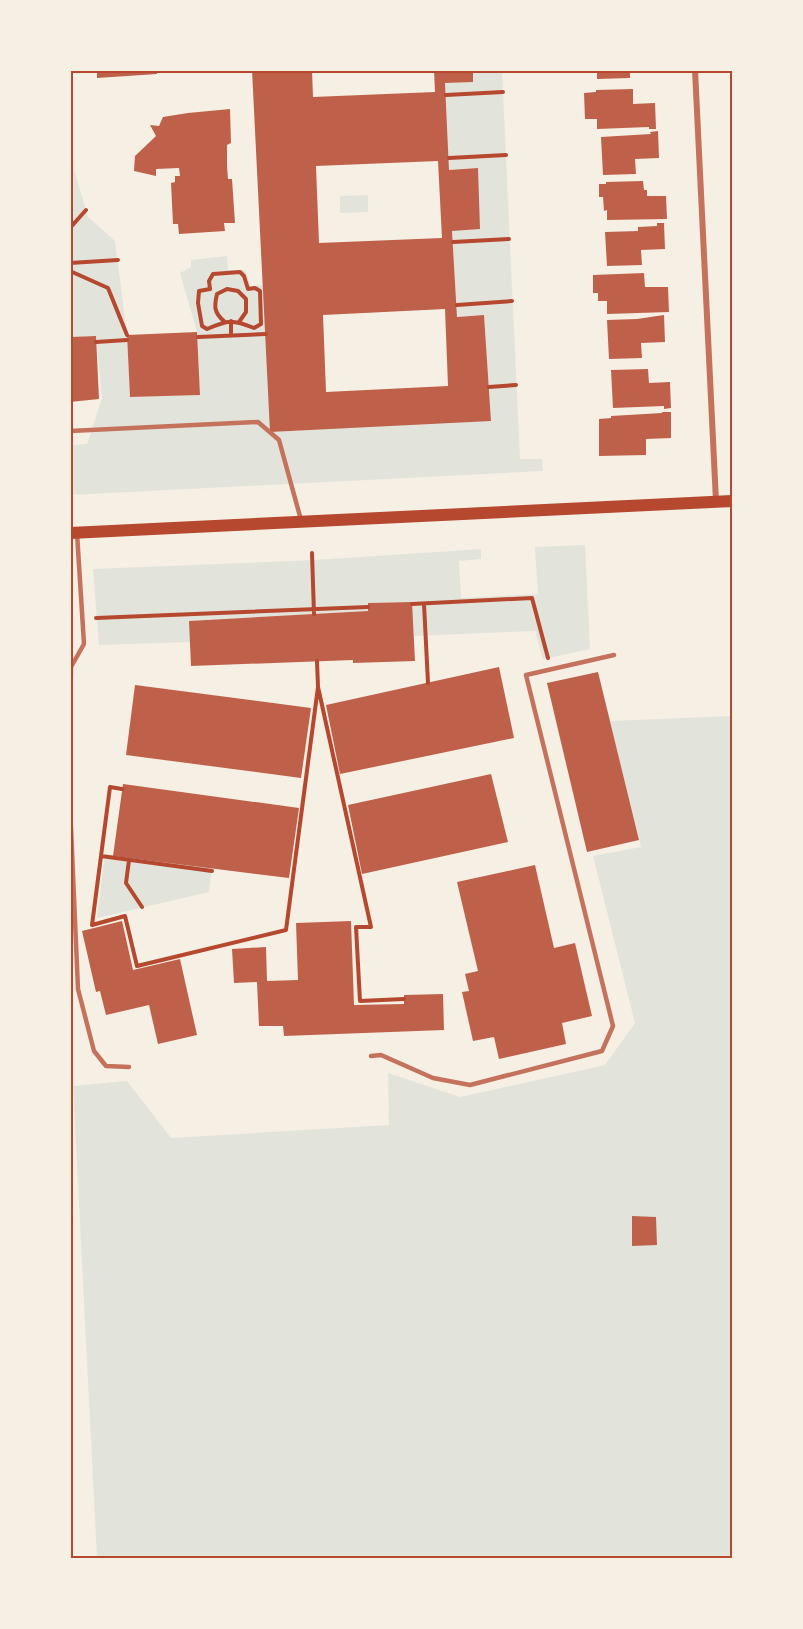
<svg xmlns="http://www.w3.org/2000/svg" width="803" height="1629" viewBox="0 0 803 1629" font-family="Manrope,sans-serif">
	<rect width="100%" height="100%" fill="#f6efe4"/>
	<!-- green -->
	<path fill="#e2e4dc" d="M473,71h29l18,388h22l1,12 -472,24v-50l16,-1 15,-46 -6,-62 -25,1 -1,-181 18,61 27,24 12,94 3,62 70,-2 -3,-63 -17,-59 11,-6v-7l36,-4 1,14h17l6,16 13,-1 7,147 220,-12 -7,-105 -27,2 -5,-86 25,-63 -28,2 -4,-87 28,-1z
		M368,195v17l-28,1v-17z
		M585,545l5,104 -47,10 -8,-28 -121,5 -3,-34 -43,1v8l-178,10v21l-91,3 -6,-76 222,-9 166,-11v10l-22,2 2,37 77,-4 -3,-47z
		M732,716v842h-635l-24,-472 54,-5 44,57 218,-13 -1,-52 72,24 145,-32 30,-42 -42,-167 48,-9 -31,-126z
		M105,854l107,14 -3,24 -112,26z"/>
	<!-- building -->
	<path fill="#bf614a" fill-rule="evenodd" d="M97,70h60v4l-60,4z
		M252,70h60l1,27 122,-5 -1,-22h39v12l-28,1 4,87 29,-2 2,61 -28,2 5,86 27,-2 7,106 -221,11zM438,161l4,77 -123,5 -3,-77zM445,309l3,77 -122,6 -3,-77z
		M597,70h33v8l-33,1z
		M633,89v15l22,-1 1,26h-7v-2l-52,2v-10h-12l-1,-26 12,-1v-2z
		M230,109l1,34 -4,2v21l1,13h4l3,44h-11l1,8 -46,3 -1,-10h-5l-2,-41 4,-1v-6h5l-1,-8 -23,1v7l-22,-5 1,-15 21,-20 -6,-11 9,1 4,-9 25,-4z
		M658,131l1,27 -24,1 1,15 -33,1 -2,-38 50,-3 -1,-2z
		M643,181l1,9h3v6h19l1,23 -60,1v-10l-3,1 -1,-14h-4v-13h7v-2z
		M657,223h7l1,26 -24,1 1,15 -35,1 -2,-34 33,-1v-4l19,-1z
		M644,273l1,14h23l1,25 -62,2v-13h-9v-8h-5v-18z
		M664,315l1,27 -24,1 1,15 -33,1 -2,-39 30,-1z
		M197,332l3,63 -70,2 -3,-62z
		M96,336l3,63 -29,3v-65z
		M648,369l1,14 21,-1 1,26 -7,1v-3l-51,2 -2,-38z
		M662,412h9v26l-25,1v16l-47,1v-37l12,-1v-2l51,-3z
		M412,602l3,59 -62,2v-3l-162,6 -2,-45 179,-10v-8z
		M499,667l15,71 -174,36 -14,-69z
		M598,672l41,168 -52,12 -40,-169z
		M135,685l176,23 -10,70 -175,-23z
		M491,774l17,68 -146,32 -14,-69z
		M123,784l176,24 -10,70 -176,-22z
		M535,865l19,83 21,-5 17,73 -30,7 4,21 -67,15 -5,-22 -21,4 -11,-49 7,-1 -4,-17 13,-3 -21,-89z
		M122,921l11,49 47,-11 17,76 -39,9 -9,-39 -43,10 -6,-24 -4,1 -14,-61z
		M351,921l3,84 50,-1v-9l39,-1 1,36 -160,6 -1,-10h-24l-2,-44 -23,1 -2,-34 34,-2 1,34 31,-1 -2,-57z
		M632,1216l24,1 1,28 -25,1z"/>
	<g fill="none" stroke-linecap="round" stroke-linejoin="round">
		<!-- path -->
		<path stroke="#b5482f" stroke-width="4" d="M446,95l57,-3
			M449,158l57,-3
			M70,228l16,-18
			M453,242l56,-3
			M70,263l48,-3
			M70,271l38,17 19,47
			M240,272l4,4 4,13 7,-1 5,3 1,33 -7,4c-22,-9 -26,-8 -47,1l-5,-3 -4,-23 1,-12 11,-2 -1,-8 4,-7z
			M457,305l55,-4
			M224,321c-10,-8 -10,-15 -7,-27l10,-5 11,2 8,8v13l-7,10
			M231,321v14
			M198,337l68,-3
			M96,342l31,-2
			M489,387l27,-2
			M312,553l2,61
			M412,604l120,-6 16,60
			M424,604l4,79
			M96,618l272,-11
			M317,661l1,26 53,240h-15l4,74 44,-2
			M122,789l-12,-2 -18,138 33,-9 12,50 149,-36 32,-243
			M101,856l111,15
			M129,860l-3,23 16,24"/>
		<!-- service -->
		<path stroke="#c5725c" stroke-width="4.5" d="M70,431l188,-9 21,18 22,80
			M70,730l1,-63 13,-23 -7,-111
			M70,805l8,184 16,62 12,15 23,1
			M371,1056l10,-1 52,23 37,7 132,-34 11,-25 -87,-351 88,-20"/>
		<!-- minor -->
		<path stroke="#c5725c" stroke-width="6" d="M695,70l21,431"/>
		<!-- secondary -->
		<path stroke="#b5482f" stroke-width="12" d="M70,533l662,-32"/>
	</g>
	<!-- border -->
	<rect width="803" height="1629" fill="none" stroke="#f6efe4" stroke-width="144"/>
	<rect x="72" y="72" width="659" height="1485" fill="none" stroke="#b5482f" stroke-width="2"/>
</svg>
